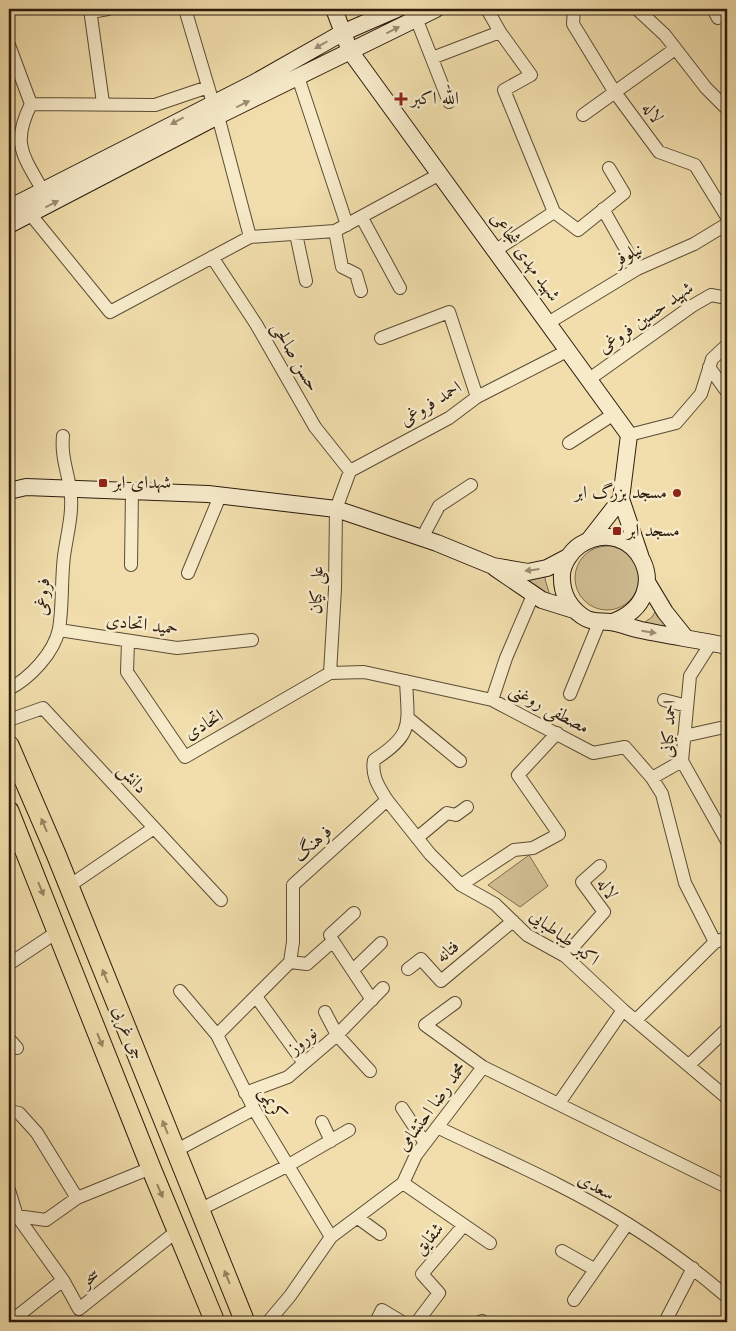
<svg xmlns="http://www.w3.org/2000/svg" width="736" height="1331" viewBox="0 0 736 1331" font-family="'Old Standard TT',Amiri,serif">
	<rect width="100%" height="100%" fill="#f1deac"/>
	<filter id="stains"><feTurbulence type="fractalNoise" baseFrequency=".004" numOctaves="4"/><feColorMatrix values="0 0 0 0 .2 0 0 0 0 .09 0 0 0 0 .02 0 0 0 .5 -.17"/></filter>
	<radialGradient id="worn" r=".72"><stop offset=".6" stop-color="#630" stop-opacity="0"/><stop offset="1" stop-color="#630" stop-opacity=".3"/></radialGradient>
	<!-- green -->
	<path fill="#cfbd91" stroke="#7d6c4f" d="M575 578a32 32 0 1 1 64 0a32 32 0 1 1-64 0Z
		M546,572l-1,7 5,17 -39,-19z
		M657,609l20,24 -36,-8 11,-8z
		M529,855l19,31 -28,21 -32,-22z"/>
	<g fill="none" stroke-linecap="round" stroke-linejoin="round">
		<defs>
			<path id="street" d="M90,9l13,94
				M185,9l28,94
				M487,9l13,23 31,43 -27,15 50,122 -58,38
				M574,9l-1,15 41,67 45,61 36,13 32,52
				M637,9l28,26 41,53 21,21
				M713,9l5,9
				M91,12l17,-3
				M416,18l33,84
				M9,45l22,59c-20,40 -8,51 12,87
				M432,58l68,-26
				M298,77l49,148
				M31,104l124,1 53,-18
				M583,115l92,-66
				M218,116l32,121
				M603,209l34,60
				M554,212l24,18 46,-37 -15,-25
				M31,215l79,97 140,-75 85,-6 105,-57
				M362,218l38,70
				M335,231l7,36 14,7 5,17
				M296,234l10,47
				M212,257l44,67 59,103 35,44
				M548,323l89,-54 57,-25 33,-20
				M381,338l68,-26 28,85
				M709,367l18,25
				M588,380l104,-74 19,-11 16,3
				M629,435l47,-12 25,-29 11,-35 15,-14
				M569,443l45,-29
				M422,538l17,-32 32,-21
				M131,565l1,-74
				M188,573l32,-77
				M59,630l118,18 75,-8
				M128,642l-1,30 58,85 145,-84 34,-1 128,28 101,53 32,-6 27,31 10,16 23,89 30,59
				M711,643l-21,33 -8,85 45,80
				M330,673l5,-84 1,-80 14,-38 99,-53 28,-21 90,-46
				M9,689c21,-11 45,-36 50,-60 4,-23 2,-49 5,-73 3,-22 10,-45 6,-68 -3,-18 -9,-33 -7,-52
				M570,694l29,-71
				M492,700l14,-42 27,-63
				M664,700l23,6
				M408,718l52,43
				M9,720l34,-12 178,192
				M684,736l36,-8
				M652,778l30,-17
				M387,800l43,54 31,31 34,19 32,31 38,21 58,54 104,88
				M417,838l30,-25 9,2 11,-8
				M461,885l53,-35 19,-2 26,-14 -41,-59 39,-42
				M69,886l85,-58
				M330,935l24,-22
				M565,956l39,-44 -22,-30 18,-16
				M290,962l17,2 26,-23 39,59
				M9,964l48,-32
				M408,969l13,-10 20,22 72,-60
				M353,970l28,-27
				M180,991l37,44 37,74 77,128
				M257,998l47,65
				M455,1003l-30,22 58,42 244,120
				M325,1012l12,23 33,36
				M636,1020l79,-78 12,-4
				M217,1035l73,-73 3,-20v-57l94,-85c-8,-13 -16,-24 -13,-40 40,-26 34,-35 32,-79
				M9,1039l8,9
				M689,1065l38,-36
				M245,1093l43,-16 49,-42 46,-47
				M559,1103l64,-93
				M402,1108l23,35
				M9,1111l10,2 18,20 40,65
				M322,1122l9,19
				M437,1127c64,31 131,59 191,97 35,22 68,46 99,73
				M175,1151l79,-42
				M403,1183l87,60
				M9,1190l8,26 46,64
				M199,1210l88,-44 62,-36
				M9,1218l8,-2 29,4 31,-22 74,-30
				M358,1218l22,16
				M562,1251l32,18
				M574,1300l53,-76
				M17,1322l-2,-4 48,-38 16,29 98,-78
				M268,1322l22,-26 41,-59 72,-54 13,-28 67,-88
				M376,1322l6,-12 20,12
				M417,1322l22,-29 -17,-19 42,-49
				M480,1322l2,-1
				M665,1322l28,-54"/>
			<path id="secondary" d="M334,9l16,42 279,384 -8,64 19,56
				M9,208l243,-124 90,-51 55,-24
				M9,225l209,-109 218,-107
				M9,491l17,-4 182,7 128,15 101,34 56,23 35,6 19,-4 21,-11
				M589,540l32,-41
				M495,568l47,32 32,10
				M647,582l18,30 20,25
				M613,622c68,-26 21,-112 -33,-77 -9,6 -17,18 -18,29 -1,18 6,32 20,42 11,8 21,4 33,7 9,2 17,5 26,7 28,6 58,10 86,16"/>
			<path id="primary" d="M9,745l47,109 189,468
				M9,811l142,357 64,154"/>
		</defs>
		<!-- street casing -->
		<use href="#street" stroke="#5c4c35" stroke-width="14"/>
		<!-- secondary casing -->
		<use href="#secondary" stroke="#2b1b0d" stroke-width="18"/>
		<!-- primary casing -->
		<use href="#primary" stroke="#2b1b0d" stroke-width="21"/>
		<!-- street -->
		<use href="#street" stroke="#f6eac9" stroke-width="12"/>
		<!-- secondary -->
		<use href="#secondary" stroke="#f6eac9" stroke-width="16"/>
		<!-- primary -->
		<use href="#primary" stroke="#f1deac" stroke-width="19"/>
	</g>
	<!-- one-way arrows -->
	<defs><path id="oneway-solid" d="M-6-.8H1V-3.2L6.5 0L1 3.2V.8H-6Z" transform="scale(1.25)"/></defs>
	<g fill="#9b8d74">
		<use href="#oneway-solid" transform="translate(393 30) rotate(-27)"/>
		<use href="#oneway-solid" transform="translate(321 45) rotate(150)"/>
		<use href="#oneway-solid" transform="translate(243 104) rotate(-26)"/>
		<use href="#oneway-solid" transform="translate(177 121) rotate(151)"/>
		<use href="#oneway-solid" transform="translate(52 204) rotate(-27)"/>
		<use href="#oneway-solid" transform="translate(532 570) rotate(173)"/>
		<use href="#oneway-solid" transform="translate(649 632) rotate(9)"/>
	</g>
	<g fill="#988664">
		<use href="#oneway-solid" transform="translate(44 825) rotate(-113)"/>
		<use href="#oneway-solid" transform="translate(41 889) rotate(68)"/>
		<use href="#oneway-solid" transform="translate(105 976) rotate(-112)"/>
		<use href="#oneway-solid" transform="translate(100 1040) rotate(68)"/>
		<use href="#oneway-solid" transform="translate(165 1127) rotate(-112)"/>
		<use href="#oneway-solid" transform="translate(160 1191) rotate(67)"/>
		<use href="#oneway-solid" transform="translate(227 1277) rotate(-112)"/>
	</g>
	<!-- markers -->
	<g fill="#8f2418" stroke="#f6eac9" stroke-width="2">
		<path d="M398.5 91.5h5v5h5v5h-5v5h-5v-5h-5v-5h5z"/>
		<rect x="98" y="478" width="10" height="10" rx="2.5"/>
		<circle cx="677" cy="493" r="5"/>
		<rect x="612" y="526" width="10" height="10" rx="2.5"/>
	</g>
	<g text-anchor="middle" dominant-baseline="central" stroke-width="5" stroke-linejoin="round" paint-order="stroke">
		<!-- poi labels -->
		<g font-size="18" fill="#2b1b0d" stroke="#f6eac9" text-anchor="start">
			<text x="411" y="99">الله اکبر</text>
			<text x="113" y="483">شهدای ابر</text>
			<text x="667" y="493" text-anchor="end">مسجد بزرگ ابر</text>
			<text x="627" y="531">مسجد ابر</text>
		</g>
		<!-- street labels -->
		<g font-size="18" fill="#2b1b0d" stroke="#f6eac9">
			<text transform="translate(652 113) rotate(53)">لاله</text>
			<text transform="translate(628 255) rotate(-28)">نیلوفر</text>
			<text transform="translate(525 257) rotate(54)">شهید مهدی شجاعی</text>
			<text transform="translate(646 318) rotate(-35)">شهید حسین فروغی</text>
			<text transform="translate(295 357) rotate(60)">حسن صالحی</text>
			<text transform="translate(431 404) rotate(-32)">احمد فروغی</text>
			<text transform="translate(317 590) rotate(-88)">علی کیان</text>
			<text transform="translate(43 597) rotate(-86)">فروغی</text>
			<text transform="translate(142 625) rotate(7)">حمید اتحادی</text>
			<text transform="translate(549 709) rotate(28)">مصطفی روغنی</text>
			<text transform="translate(204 725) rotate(-30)">اتحادی</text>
			<text transform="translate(669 729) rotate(-87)">احمد کیانی</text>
			<text transform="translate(132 779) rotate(47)">دانش</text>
			<text transform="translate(313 844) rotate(-42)">فرهنگ</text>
			<text transform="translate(607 889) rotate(58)">لاله</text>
			<text transform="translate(564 938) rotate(37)">اکبر طباطبایی</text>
			<text transform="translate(448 952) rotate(-40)">فتانه</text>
			<text transform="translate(128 1033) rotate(68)">جی غربی</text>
			<text transform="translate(303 1041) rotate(-40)">نوروز</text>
			<text transform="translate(272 1104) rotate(61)">کریمی</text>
			<text transform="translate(432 1107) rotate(-54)">محمد رضا احتشامی</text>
			<text transform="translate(596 1187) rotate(28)">سعدی</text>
			<text transform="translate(429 1239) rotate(-49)">شقایق</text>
			<text transform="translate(90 1278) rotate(-39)">سحر</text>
		</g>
	</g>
	<!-- margin -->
	<rect width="736" height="1331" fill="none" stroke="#f1deac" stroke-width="30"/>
	<rect x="10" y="10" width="716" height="1311" fill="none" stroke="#2b1b0d" stroke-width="2.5"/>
	<rect x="15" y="15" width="706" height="1301" fill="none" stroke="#2b1b0d"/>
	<rect width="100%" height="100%" filter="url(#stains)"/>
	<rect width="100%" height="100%" fill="url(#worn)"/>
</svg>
